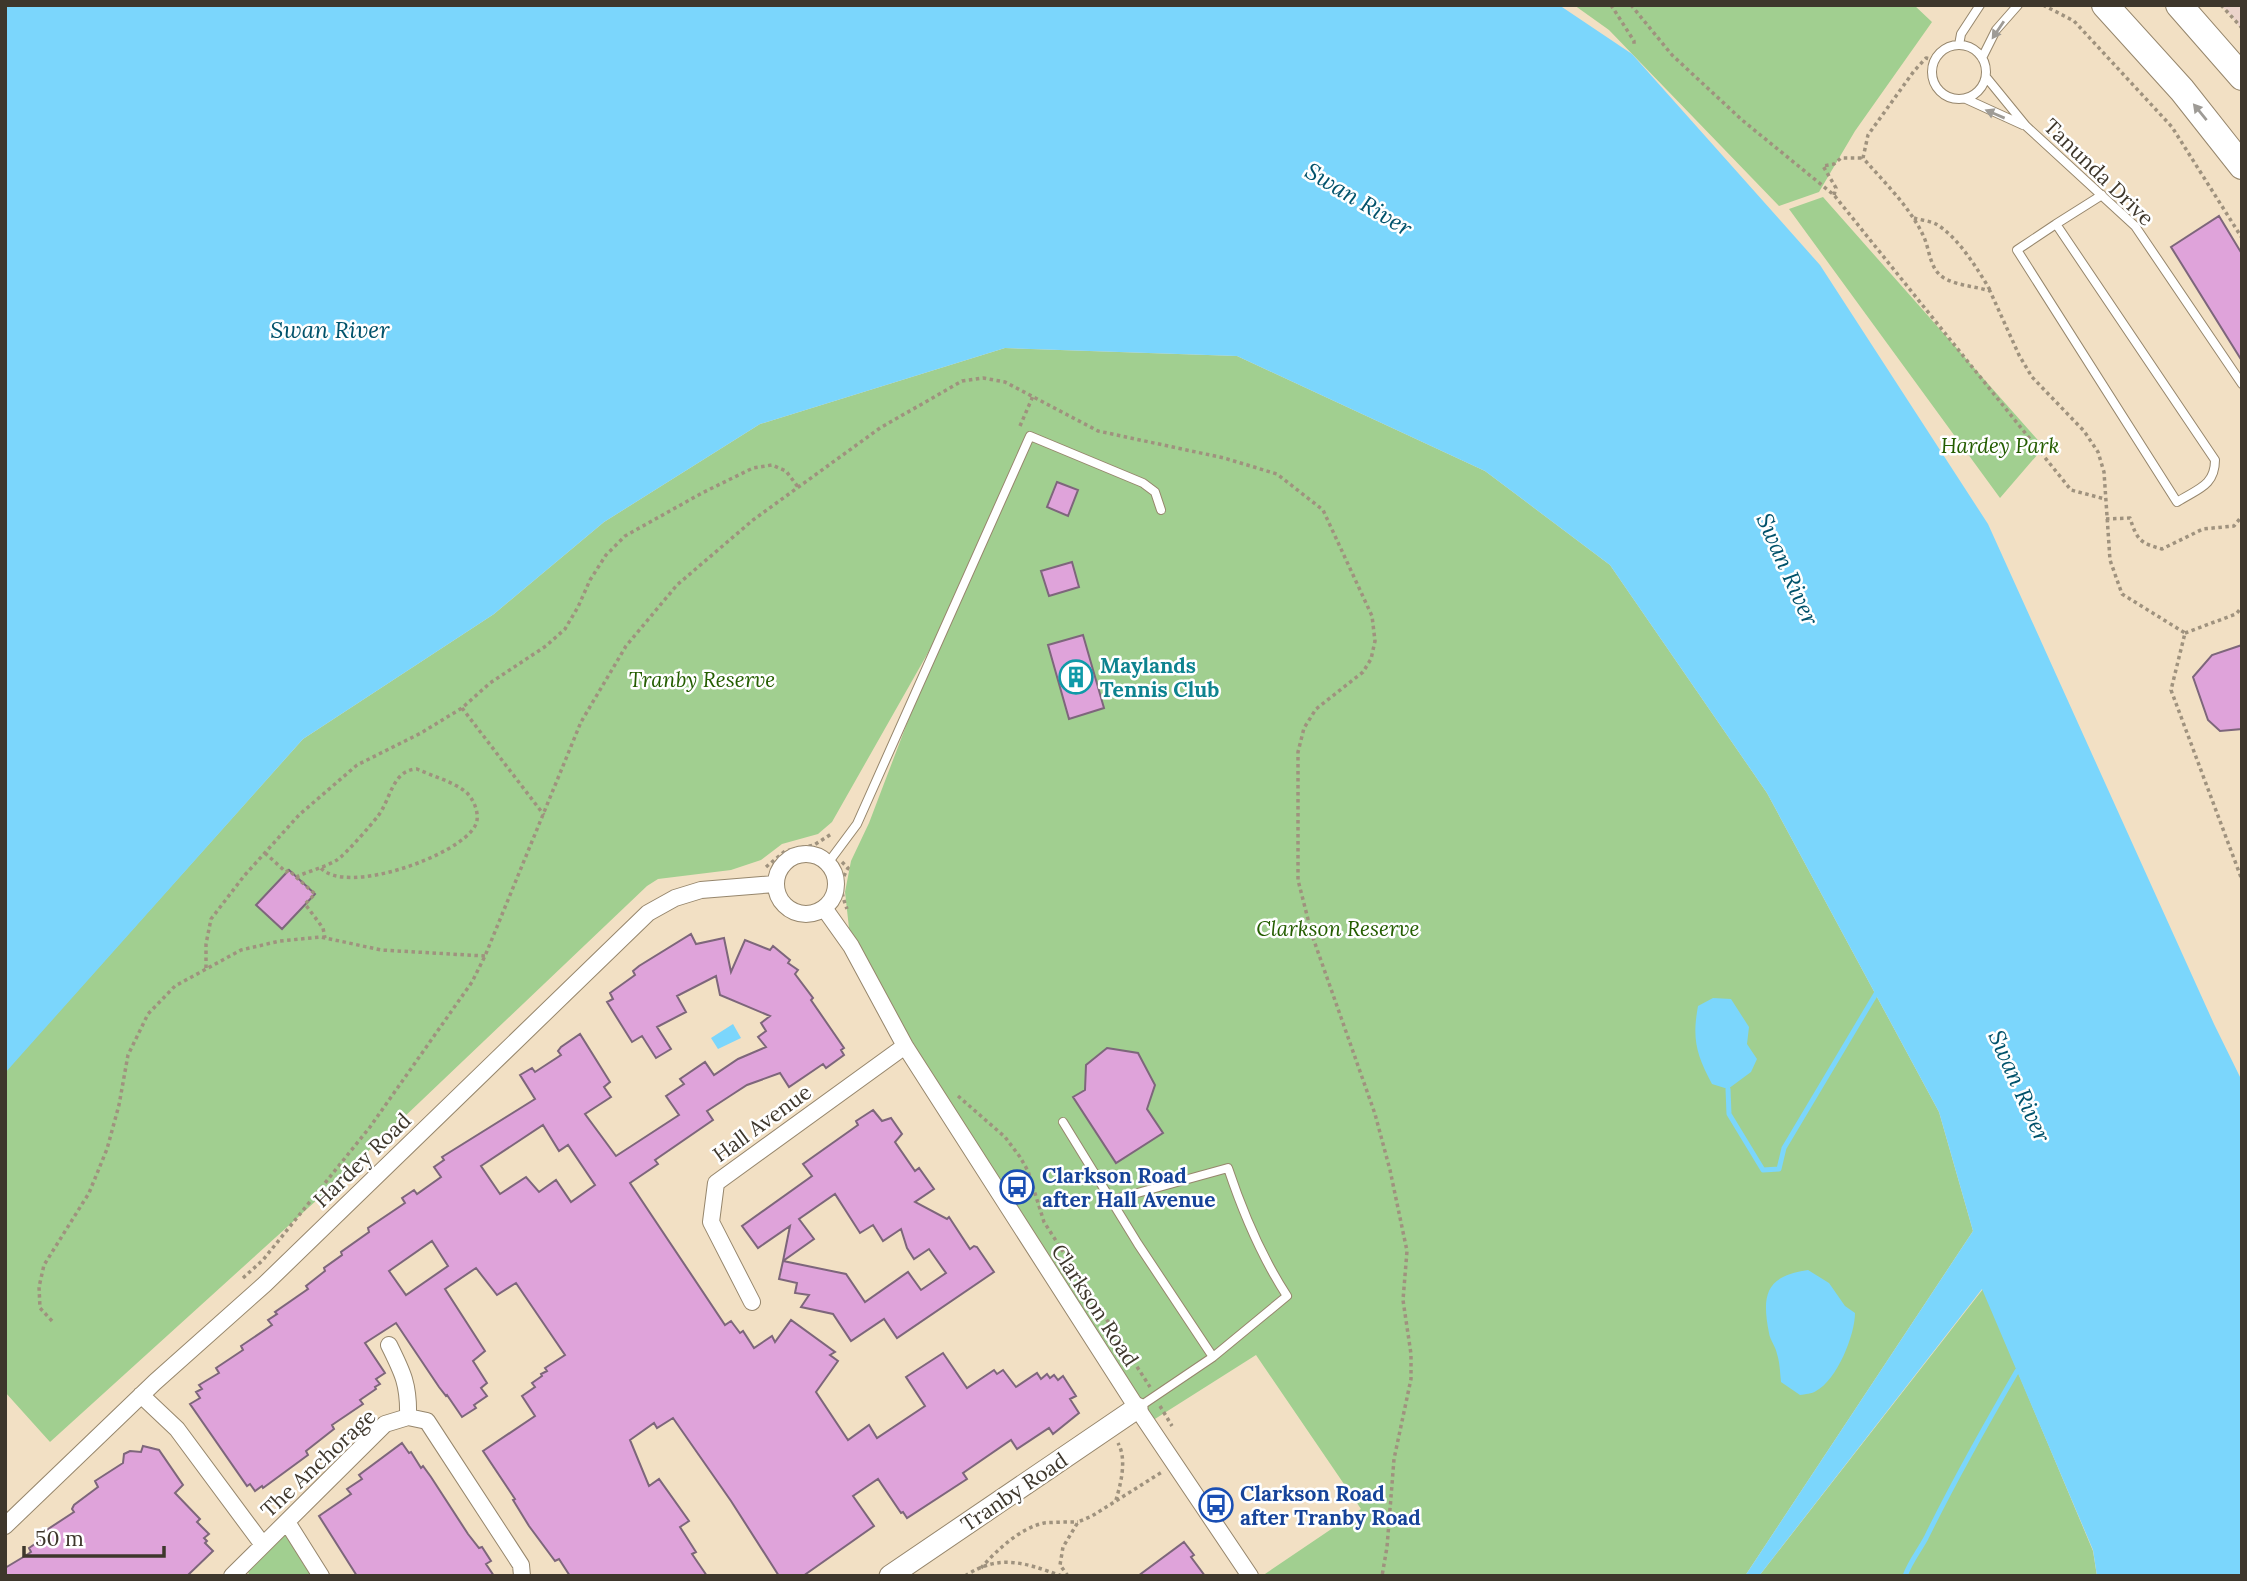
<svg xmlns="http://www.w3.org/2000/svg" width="2247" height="1581" viewBox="0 0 2247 1581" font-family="Lora,serif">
	<rect width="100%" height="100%" fill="#f2e0c4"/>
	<!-- commercial -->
	<path fill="#ebd3cb" d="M2221,5h21v25l-9,-12z"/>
	<!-- green -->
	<path fill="#a1cf90" d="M1574,5h340l18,17 -77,109 -36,61 -40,14 -170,-176z
		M1823,197l221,250 -44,51 -211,-289z
		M1005,348l232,8 248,115 125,94 157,228 172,319 34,119 -228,345h-483l99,-67 -105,-154 -109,69 -296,-478 -6,-54 6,-31 18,-38 77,-202 -114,201 -14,12 -36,10 -21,16 -30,10 -73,9 -11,7 -329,313 -268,243 -45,-50v-319l6,-8 292,-326 191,-125 110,-92 156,-98z
		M1983,1289l110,262 4,25h-338z
		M285,1534l28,42h-63l-4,-8z"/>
	<!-- water -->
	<path fill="#7bd6fc" d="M5,5h1554l73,49 188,211 168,259 226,500 28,57v495h-145l-4,-26 -111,-261 -223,287h-14l228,-345 -34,-119 -172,-319 -157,-228 -125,-94 -248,-115 -232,-8 -245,76 -156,98 -110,92 -191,125 -298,334z
		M1713,998l18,1 18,28 -2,17 10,15 -6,13 -23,17 -16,-5c-16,-30 -20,-45 -14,-78z
		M733,1024l8,14 -23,11 -7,-11z
		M1808,1270l21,13 16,23 10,7c0,22 -18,67 -39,78 -4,3 -11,3 -16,4l-19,-13c-1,-9 -1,-19 -4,-28 -1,-7 -7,-14 -8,-21 -8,-40 -2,-57 39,-63z"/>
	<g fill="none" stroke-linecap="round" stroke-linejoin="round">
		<!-- stream -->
		<path stroke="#7bd6fc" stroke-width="5" d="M1728,1089l1,25 34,56 16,-1 5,-21 93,-156
			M1905,1576c5,-14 14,-25 21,-38 28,-57 59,-112 91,-167"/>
	</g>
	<!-- building -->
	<path fill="#dfa3da" stroke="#7d667b" stroke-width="2" fill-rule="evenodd" d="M2219,216l23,38v107l-71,-114z
		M1057,482l21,8 -10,26 -21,-9z
		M1072,562l7,25 -30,9 -8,-25z
		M1083,635l21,73 -35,11 -21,-74z
		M2242,645v84l-22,2 -12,-11 -15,-43 19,-22z
		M289,870l26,24 -33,35 -26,-24z
		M691,934l5,10 28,-6 7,34 14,-32 25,10 3,-4 17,14 -2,3 10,7 -3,4 18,24 -2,2 33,48 -3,2 3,5 -18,13 -3,-4 -34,23 -9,-14 -33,12 -14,9 -26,17 6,9 -58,40 3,4 -28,19 95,142 6,-4 9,12 3,-2 11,17 18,-12 3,6 16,-22 44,32 -5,3 8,6 -22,31 32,48 21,-15 8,13 48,-32 -19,-29 37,-24 24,35 27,-18 3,4 6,-4 13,17 21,-14 4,6 6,-5 3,4 4,-3 4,5 5,-4 13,20 -6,3 9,14 -26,21 -4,-6 -32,21 -6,-9 -48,33 4,6 -60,39 -4,-6 -2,1 -23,-34 -25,17 21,30 -71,50h-24l-48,-75 -58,-83 -16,10 -3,-5 -24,17 19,46 10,-7 30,42 -9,6 16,25 -4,2 15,22h-137l-11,-17 -4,2 -26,-35 -16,-26 2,-1 -32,-48 52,-35 -13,-20 13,-9 -3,-4 10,-7 -1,-2 6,-3 -2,-3 20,-13 -49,-72 -19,12 -21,-27 -31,21 40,62 -12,10 14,22 -6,5 6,8 -13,9 2,3 -14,9 -15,-22 -1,1 -7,-9 -43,-64 -31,20 20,30 -9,6 4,5 -5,3 1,2 -16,11 3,4 -31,21 2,4 -28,22 2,4 -45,33 -1,-2 -7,5 -5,-7 -3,2 -57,-82 10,-6 -4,-6 6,-3 -3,-4 20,-12 -3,-5 27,-18 -2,-4 31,-21 -4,-5 9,-6 -2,-2 33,-23 -2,-3 19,-15 -1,-3 18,-13 -1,-3 28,-20 -1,-4 37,-25 -3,-5 12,-8 3,4 24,-17 -7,-10 10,-7 -2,-3 93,-58 -15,-24 12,-7 3,4 26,-17 -3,-4 3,-4 19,-13 30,48 -6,5 7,10 -26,17 31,42 63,-41 -13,-19 18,-12 -4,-5 25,-17 9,13 24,-16 28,-12 -8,-10 8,-6 -5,-8 9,-7 -50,-21 -4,-19 -39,20 9,16 -29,15 14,22 -15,9 -14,-22 -10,6 -25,-40 6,-3 -3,-6 25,-18 -2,-4 6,-5zM543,1125l16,26 9,-6 27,40 -24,17 -15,-22 -17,12 -13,-15 -26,17 -19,-28zM432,1241l16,25 -42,29 -17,-24z
		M1107,1048l31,5 17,32 -8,24 16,24 -47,30 -43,-66 12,-7 1,-25z
		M873,1110l9,11 9,-3 11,16 -7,8 20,29 4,-3 15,21 -19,13 32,17 2,-2 21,32 4,-3 3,1 17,25 -97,66 -13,-19 -33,22 -18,-27 -32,-7 8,-12 -14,-2 2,-10 -18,-4 4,-18 63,13 19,28 43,-30 13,18 25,-17 -17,-24 -15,10 -7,-11 -6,-19 -18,12 -10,-16 -13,8 -25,-39 -36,25 15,20 -31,22 7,-35 -32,22 -16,-22 70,-50 -9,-12 55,-39 -2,-4z
		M402,1443l7,10 2,-1 10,16 2,-2 8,11 37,57 11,14 3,-1 9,14 -5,3 8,12h-137l-38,-60 32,-22 -4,-5 15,-10 -3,-4z
		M143,1446l16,4 24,35 -8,8 25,26 -3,3 12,12 -5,4 3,3 -2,2 8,8 -26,25h-182v-8l20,-12 6,-4 -2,-4 16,-11 -3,-4 32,-21 -2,-3 2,-4 24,-18 -3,-6 28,-18 1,-9 6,-3 11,1z
		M1184,1542l10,13 -3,2 14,19h-67z"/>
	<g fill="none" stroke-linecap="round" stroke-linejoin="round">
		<defs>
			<path id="service" d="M1932 72a27 27 0 1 1 54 0a27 27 0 1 1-54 0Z
				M1959,45l2,-11 19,-29
				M1982,58l14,-28 22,-25
				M1986,77l40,49 109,100 107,158
				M1966,99l57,26
				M2056,224l159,236c0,26 -18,29 -38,42l-160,-252z
				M2056,224l46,-29
				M828,863l29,-39 173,-388 113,47 12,9 6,18
				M1063,1122l75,122 75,113 -74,50
				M1112,1200l116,-32c15,45 33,88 59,128l-74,61"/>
			<path id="minor" d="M776 884a30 30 0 1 1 60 0a30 30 0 1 1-60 0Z
				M824,908l27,38 54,100 232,362 113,168
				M752,1302l-41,-80 5,-39 189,-137
				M389,1345c14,28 20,40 19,72
				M141,1395l36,34 86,116
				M287,1522l34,54
				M5,1526l150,-144 110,-98 383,-371 27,-15 26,-8 74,-6
				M232,1576l153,-152 23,-7 19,4 94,144 1,11"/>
			<path id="tertiary" d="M890,1576l247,-168"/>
			<path id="trunk" d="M2105,5l77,85 60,76
				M2179,5l63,72"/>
		</defs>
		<!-- service casing -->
		<use href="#service" stroke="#96866c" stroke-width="10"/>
		<!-- minor casing -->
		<use href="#minor" stroke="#96866c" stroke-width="18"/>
		<!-- tertiary casing -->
		<use href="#tertiary" stroke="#96866c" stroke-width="23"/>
		<!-- trunk casing -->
		<use href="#trunk" stroke="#96866c" stroke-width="28"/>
		<!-- path -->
		<path stroke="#9f927e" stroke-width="3.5" stroke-dasharray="3.5 3.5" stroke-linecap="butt" d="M1611,5l23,36v6
			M1631,5l41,50 70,65 92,75 237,295 34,9
			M2043,5l31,16 98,106 70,111
			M2221,5l21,23
			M1935,60l-9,-2 -12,13 -46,64 -5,23c21,24 46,48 60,77 7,14 6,34 21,43 14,8 31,8 46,13l29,64 13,22 52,54 14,21 6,20 6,88 12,34 63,39 -14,57 71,190
			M1834,195l2,-7 -13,-22 11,-2 7,-6h22
			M1914,218c7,2 16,3 22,6 22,13 41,44 54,66
			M1020,426l13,-30
			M2106,519l24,-1c7,22 10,25 32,31l41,-20 31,-3 8,-10
			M2185,633l51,-19 6,-7
			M462,708l82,107
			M265,853l21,19 3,-2 7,7c13,-6 29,-10 41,-17 9,-6 34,-35 41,-44 13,-17 14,-46 39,-47 15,7 35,12 49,23 8,7 15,24 9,34 -16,30 -131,71 -155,41
			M842,862l6,6c-9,15 -7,25 -1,41
			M766,867l19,-16 29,-6 19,-12
			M296,877l19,17 -10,10 18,24 2,10
			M206,968v-24l5,-25 33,-43 55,-61 58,-50 64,-32 41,-25 28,-25 56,-37 19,-17 13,-22 12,-27 16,-25 19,-19 77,-43 51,-25 19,-3 14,6 12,16
			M958,1096l47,41 15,20 8,14 16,51 106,165
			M243,1278l20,-18 107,-133 102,-145 13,-26 96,-234 45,-76 51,-61 76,-65 127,-92 82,-47 21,-3 22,4 93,49 126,27 53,16 46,36 49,106 3,25 -4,18 -8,13 -47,37 -12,19 -6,24v128l14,55 63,179 15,56 17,81 -4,49 8,54v25l-17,80 -7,88 -5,29
			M52,1321l-12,-13 -1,-21 5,-22 45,-72 18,-44 12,-44 9,-50 20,-41 27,-28 66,-36 39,-9 41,-4 60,13 104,6
			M1160,1406l12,20
			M1116,1500c5,-17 11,-41 2,-57
			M981,1568c16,-18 39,-40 63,-45 11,-1 23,-1 34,-1
			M965,1576c35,-23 60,-13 97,0
			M1068,1576l-8,-11 3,-18 15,-25 14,-6 70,-44"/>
		<!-- service -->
		<use href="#service" stroke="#fff" stroke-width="8"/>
		<!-- minor -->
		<use href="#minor" stroke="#fff" stroke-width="16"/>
		<!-- tertiary -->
		<use href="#tertiary" stroke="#fff" stroke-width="21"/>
		<!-- trunk -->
		<use href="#trunk" stroke="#fff" stroke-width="26"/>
	</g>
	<!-- one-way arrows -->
	<defs><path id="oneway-solid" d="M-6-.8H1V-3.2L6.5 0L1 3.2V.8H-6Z" transform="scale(1.75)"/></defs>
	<g fill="#9e9b96">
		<use href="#oneway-solid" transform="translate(1998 30) rotate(124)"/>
		<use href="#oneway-solid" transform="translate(2200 112) rotate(-129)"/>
		<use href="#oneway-solid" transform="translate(1995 114) rotate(-157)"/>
	</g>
	<!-- icons -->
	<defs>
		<symbol id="building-ring" viewBox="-11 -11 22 22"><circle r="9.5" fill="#fff" stroke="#0f9aa8" stroke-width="1.5"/><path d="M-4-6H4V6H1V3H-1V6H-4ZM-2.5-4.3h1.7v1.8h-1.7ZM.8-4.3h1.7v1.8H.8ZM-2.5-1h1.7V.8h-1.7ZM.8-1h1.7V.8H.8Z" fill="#0f9aa8"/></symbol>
		<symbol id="bus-ring" viewBox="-11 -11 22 22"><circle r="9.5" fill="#fff" stroke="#1a4fb4" stroke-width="1.5"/><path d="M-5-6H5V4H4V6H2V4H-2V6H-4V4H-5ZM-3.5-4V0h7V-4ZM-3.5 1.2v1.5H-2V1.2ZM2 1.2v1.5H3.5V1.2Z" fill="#1a4fb4"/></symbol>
	</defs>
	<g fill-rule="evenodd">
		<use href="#building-ring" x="1057" y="658" width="38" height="38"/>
		<use href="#bus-ring" x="998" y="1168" width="38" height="38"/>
		<use href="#bus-ring" x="1197" y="1486" width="38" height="38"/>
	</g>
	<g text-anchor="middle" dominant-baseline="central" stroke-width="5" stroke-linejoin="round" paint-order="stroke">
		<!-- street labels -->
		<g font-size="21" fill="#3e372c" stroke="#fff">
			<text transform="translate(2099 172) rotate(44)">Tanunda Drive</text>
			<text transform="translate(762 1123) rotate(-36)">Hall Avenue</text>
			<text transform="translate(362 1160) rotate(-44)">Hardey Road</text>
			<text transform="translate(1095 1305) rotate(57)">Clarkson Road</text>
			<text transform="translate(318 1463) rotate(-43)">The Anchorage</text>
			<text transform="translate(1014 1492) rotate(-34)">Tranby Road</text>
		</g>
		<!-- park labels -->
		<g font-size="21" font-style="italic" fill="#245d00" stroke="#fff">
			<text x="2000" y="445">Hardey Park</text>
			<text x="702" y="679">Tranby Reserve</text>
			<text x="1338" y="928">Clarkson Reserve</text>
		</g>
		<!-- culture labels -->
		<g font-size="21" font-weight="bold" fill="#0d838f" stroke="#fff" text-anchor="start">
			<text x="1100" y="665">Maylands<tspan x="1100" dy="24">Tennis Club</tspan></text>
		</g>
		<!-- transit labels -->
		<g font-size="21" font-weight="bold" fill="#164399" stroke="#fff" text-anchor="start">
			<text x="1042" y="1175">Clarkson Road<tspan x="1042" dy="24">after Hall Avenue</tspan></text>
			<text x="1240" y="1493">Clarkson Road<tspan x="1240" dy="24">after Tranby Road</tspan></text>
		</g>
		<!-- water labels -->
		<g font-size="23" font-style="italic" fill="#00526b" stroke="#fff">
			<text transform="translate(1359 199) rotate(31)">Swan River</text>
			<text x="330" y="329">Swan River</text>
			<text transform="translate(1788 569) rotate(66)">Swan River</text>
			<text transform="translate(2020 1086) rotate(66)">Swan River</text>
		</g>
	</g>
	<!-- border -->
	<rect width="2247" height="1581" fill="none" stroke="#3e372c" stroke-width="14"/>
	<!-- scale -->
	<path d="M24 1546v10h140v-10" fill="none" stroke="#3e372c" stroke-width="3.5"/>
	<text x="35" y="1546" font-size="21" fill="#3e372c" stroke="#ffffff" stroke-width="5" paint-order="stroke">50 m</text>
</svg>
